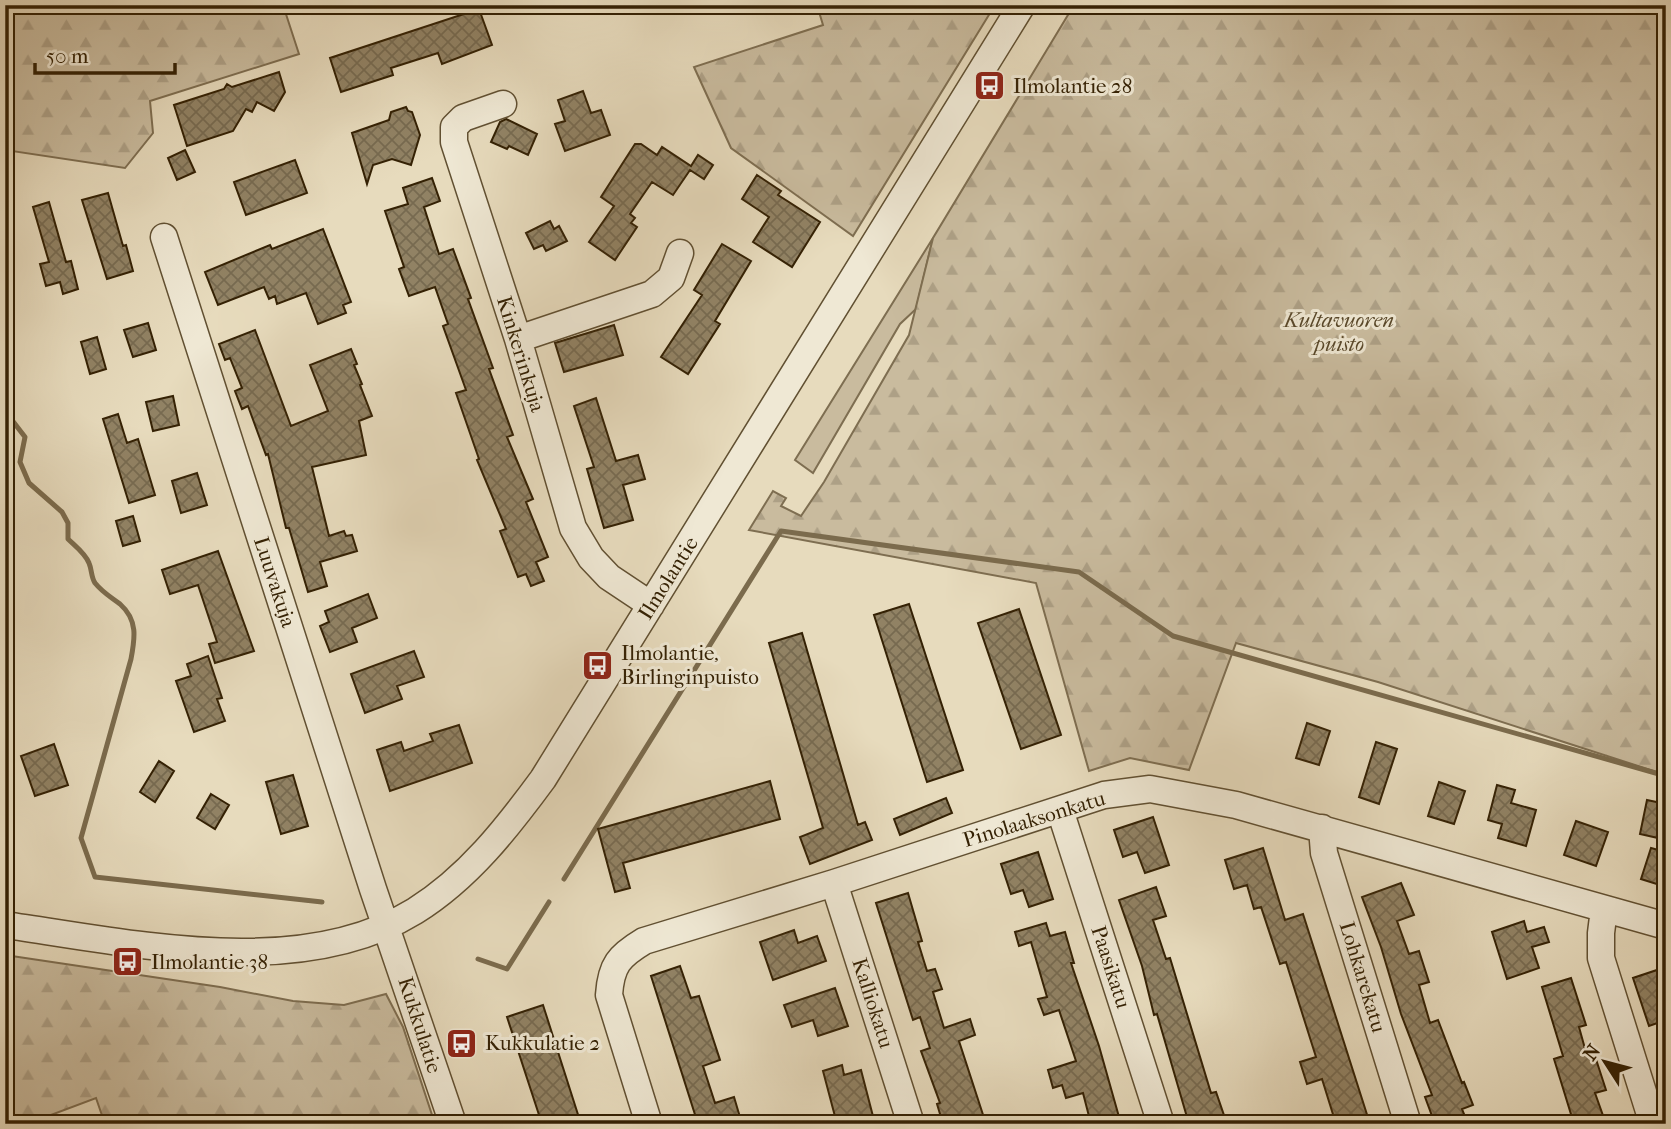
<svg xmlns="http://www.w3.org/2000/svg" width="1671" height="1129" viewBox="0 0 1671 1129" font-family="'IM FELL French Canon',serif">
	<defs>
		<pattern id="forest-firs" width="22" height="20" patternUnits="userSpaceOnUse" patternTransform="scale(1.75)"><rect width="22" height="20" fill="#c9bb9e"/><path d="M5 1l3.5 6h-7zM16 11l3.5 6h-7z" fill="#ada086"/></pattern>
		<pattern id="building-cross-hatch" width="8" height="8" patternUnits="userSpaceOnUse" patternTransform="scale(1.75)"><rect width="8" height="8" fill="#918264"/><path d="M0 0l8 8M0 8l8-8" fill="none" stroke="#776a50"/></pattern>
	</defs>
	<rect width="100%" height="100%" fill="#e7dbbd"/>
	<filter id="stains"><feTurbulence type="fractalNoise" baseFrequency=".00286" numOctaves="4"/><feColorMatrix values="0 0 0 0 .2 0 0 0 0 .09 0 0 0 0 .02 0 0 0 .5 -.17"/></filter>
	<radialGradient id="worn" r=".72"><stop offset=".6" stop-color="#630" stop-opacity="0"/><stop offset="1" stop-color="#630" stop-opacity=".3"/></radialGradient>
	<!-- green -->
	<path fill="#c9bb9e" stroke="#7e6e51" stroke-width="2" d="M933,238l-17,71 -16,15 -87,149 -18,-13z"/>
	<!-- forest -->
	<path fill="url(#forest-firs)" stroke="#7e6e51" stroke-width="2" d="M5,5h278l16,49 -149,47 3,32 -28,35 -120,-18z
		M817,5h178l-142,231 -122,-88 -37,-81 129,-42z
		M1074,5h592v770l-288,-93 -142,-39 -47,127 -59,-12 -41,13 -53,-188 -287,-53 24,-39 13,7 -5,8 20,10 23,-34 85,-147 24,-97z
		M5,955l215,32 73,14 51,4 42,-11 17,33 32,97h-330l-9,-26 -69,26h-22z"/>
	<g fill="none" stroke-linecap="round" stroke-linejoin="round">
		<!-- stream -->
		<path stroke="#7b6b4d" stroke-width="5" d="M5,378l4,4 -4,29 20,26 -5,25 9,21 33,29 6,11v16c7,7 17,14 21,24 3,7 2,14 6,20 8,10 16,14 25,21 18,16 15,34 11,55l-50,179 14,39 227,25
			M564,879l217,-348 298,41 94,64 493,140
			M478,959l29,10 42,-67"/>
	</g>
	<!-- building -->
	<path fill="url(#building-cross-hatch)" stroke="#342104" stroke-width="2" d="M479,9l13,36 -50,19 -4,-11 -47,15 2,7 -52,17 -11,-34z
		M279,72l6,20 -11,19 -17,-9 -5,10 -6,-3 -13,22 -46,15 -13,-41 50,-16 3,-5 5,3z
		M583,91l8,22 10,-3 9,25 -45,16 -10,-27 10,-3 -7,-21z
		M406,107l2,4 4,1 8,23 -9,30 -19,-6 -19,6 -6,19 -15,-51 37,-13 2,-8z
		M506,119l31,15 -9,21 -19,-9 -2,3 -16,-7 9,-20z
		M635,144h6l16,11 5,-8 29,19 7,-11 15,10 -9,14 -14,-9 -17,25 -21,-13 -22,32 5,4 -4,5 6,4 -22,33 -26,-18 25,-36 -13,-9z
		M185,150l10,22 -18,8 -9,-22z
		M295,160l12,33 -61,22 -12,-33z
		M757,175l24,16 -3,4 42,27 -28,45 -39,-25 16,-25 -27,-18z
		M432,178l8,23 -16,6 15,47 14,-5 18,49 -3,1 25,69 -4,1 24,66 -6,2 26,62 -7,3 22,55 -12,5 8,19 -13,5 -5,-12 -8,3 -18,-46 6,-2 -29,-69 2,-1 -23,-66 10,-3 -23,-64 5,-2 -13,-37 -26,9 -10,-27 5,-2 -19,-56 23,-7 -5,-16z
		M108,193l15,53 3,-1 7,26 -26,8 -25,-79z
		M49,202l17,60 5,-1 7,28 -15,5 -3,-12 -14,4 -6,-22 9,-2 -16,-55z
		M550,221l4,8 5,-3 8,15 -21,10 -3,-6 -9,4 -8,-16z
		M323,229l28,73 -8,3 3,8 -28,11 -12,-31 -29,11 -2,-8 -6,3 -5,-12 -46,18 -13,-33 65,-27 2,4z
		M722,244l29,17 -36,60 5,3 -32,50 -27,-17 41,-62 -8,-5z
		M148,323l8,27 -23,7 -9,-27z
		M614,325l9,30 -59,17 -9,-29z
		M255,330l36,96 37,-15 -18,-46 41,-16 6,15 -3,1 8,19 -2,1 12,31 -13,5 7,34 -54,12 17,69 15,-5 2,5 6,-1 5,16 -37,11 7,24 -19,6 -19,-64h-3l-18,-74 -2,1 -18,-49 -6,3 -7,-18 7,-3 -12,-30 -5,2 -6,-16z
		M97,337l9,32 -16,5 -9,-32z
		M173,396l6,29 -26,6 -7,-29z
		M596,398l20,63 22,-6 7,24 -22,6 10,35 -29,8 -17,-59 7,-2 -20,-61z
		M118,414l9,29 11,-4 17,56 -26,8 -26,-84z
		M197,473l10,32 -26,8 -9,-32z
		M133,516l7,25 -17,5 -7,-25z
		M218,551l36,100 -39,12 -6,-19 8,-2 -19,-57 -28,9 -8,-24z
		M368,594l9,24 -25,10 5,14 -27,10 -10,-26 9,-4 -4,-11z
		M909,604l54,166 -36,12 -53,-167z
		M1019,609l42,126 -40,14 -43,-126z
		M802,633l56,192 7,-3 7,18 -62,24 -10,-27 23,-9 -54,-185z
		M414,651l10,26 -27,9 5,13 -37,14 -14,-39z
		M208,656l14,42 -5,1 8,22 -31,11 -18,-51 15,-5 -4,-12z
		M1307,723l23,8 -11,34 -23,-7z
		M459,725l13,38 -82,28 -13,-41 24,-8 3,9 29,-10 -3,-7z
		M1376,742l21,7 -18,55 -20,-7z
		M54,744l14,41 -33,11 -14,-40z
		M159,761l15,10 -19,31 -15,-10z
		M293,775l15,51 -27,8 -15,-52z
		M770,781l10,38 -157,44 7,25 -15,4 -17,-63z
		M1439,782l26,9 -11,33 -26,-8z
		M1497,785l18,5 -4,13 25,7 -10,36 -28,-8 4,-14 -14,-4z
		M211,794l18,11 -14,24 -18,-11z
		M946,798l6,15 -52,22 -6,-16z
		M1647,800l19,4 -8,34 -18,-4z
		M1153,817l16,48 -24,8 -8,-21 -14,5 -9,-27z
		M1576,821l32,11 -12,34 -32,-11z
		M1263,848l22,72 18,-6 67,210h-34l-14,-45 -15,5 -7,-22 16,-5 -30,-95 -6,2 -19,-57 -7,2 -7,-24 -13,4 -9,-29z
		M1651,848l15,4v35l-25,-8z
		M1038,852l15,47 -24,8 -6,-17 -12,4 -10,-30z
		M1401,883l13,32 -17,6 12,33 10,-3 10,31 -10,3 11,38 8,-3 24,63 2,-1 9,23 -11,4 6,15h-33l-10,-27 7,-2 -31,-81 -20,-67 -19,-50z
		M1156,887l10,29 -13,4 13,39 4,-1 41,135 5,-1 11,32h-38l-32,-110 -3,1 -12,-49 -23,-66z
		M908,893l14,48 -4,1 9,29 8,-2 7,20 -9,3 11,36 26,-9 5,16 -16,6 27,83h-43l-6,-20 3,-1 -19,-52 9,-3 -10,-31 -7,3 -37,-117z
		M1524,921l3,11 17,-5 5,15 -17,5 7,21 -32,11 -15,-47z
		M1046,923l4,13 15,-4 9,31h-3l28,83 22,78h-30l-8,-31 -17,5 -4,-13 -9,3 -5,-18 28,-9 -17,-51 -15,5 -6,-16 9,-2 -16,-55 -12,4 -4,-14z
		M794,930l4,13 19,-7 9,25 -53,19 -13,-38z
		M680,966l11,32 8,-2 21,64 -17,6 12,37 19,-6 8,27h-44l-47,-148z
		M1666,967v53l-17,6 -16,-48z
		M1571,978l15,47 -7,2 8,29 7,-3 12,37 -11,3 11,31h-32l-20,-65 9,-3 -21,-69z
		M835,988l13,38 -30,10 -5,-16 -21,7 -8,-22z
		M543,1005l38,119h-39l-35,-107z
		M842,1065l2,10 17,-5 14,54h-38l-14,-53z"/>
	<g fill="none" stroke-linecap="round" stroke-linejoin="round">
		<defs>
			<path id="minor" d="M503,104l-40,14 -9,9v15l64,197 55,189 18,30 18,19 42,28
				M164,237l209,652 80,235
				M518,339l134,-45 19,-16 9,-25
				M1060,810l101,314
				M1322,828l2,25 84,271
				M834,883l77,241
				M1604,909l-3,24v25l52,166
				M5,925c127,18 295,57 410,-14 53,-33 92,-83 128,-132l479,-774
				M649,1124l-40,-129c2,-30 10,-39 35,-54l190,-58 270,-88 46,-6 86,16 430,121"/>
		</defs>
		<!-- minor casing -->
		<use href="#minor" stroke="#615032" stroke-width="29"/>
		<!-- minor -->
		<use href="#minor" stroke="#efe8d4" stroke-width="26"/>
	</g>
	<!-- icons -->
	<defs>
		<symbol id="bus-square" viewBox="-11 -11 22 22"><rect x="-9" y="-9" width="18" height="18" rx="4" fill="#8f2418" stroke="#efe8d4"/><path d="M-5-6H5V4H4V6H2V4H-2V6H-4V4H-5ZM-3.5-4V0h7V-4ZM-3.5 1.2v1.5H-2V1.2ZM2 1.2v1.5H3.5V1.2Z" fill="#fff"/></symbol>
	</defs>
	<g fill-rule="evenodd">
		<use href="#bus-square" x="972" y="68" width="35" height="35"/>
		<use href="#bus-square" x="580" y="648" width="35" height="35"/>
		<use href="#bus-square" x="110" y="944" width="35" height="35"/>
		<use href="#bus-square" x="444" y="1026" width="35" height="35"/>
	</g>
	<g text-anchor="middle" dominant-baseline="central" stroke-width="6" stroke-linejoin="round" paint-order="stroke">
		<!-- poi labels -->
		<g font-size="21" fill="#342104" stroke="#efe8d4" text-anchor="start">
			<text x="1013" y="86">Ilmolantie 28</text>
			<text x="621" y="653">Ilmolantie,<tspan x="621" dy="24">Birlinginpuisto</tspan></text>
			<text x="151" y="962">Ilmolantie 38</text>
			<text x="485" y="1043">Kukkulatie 2</text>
		</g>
		<!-- park labels -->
		<g font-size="21" font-style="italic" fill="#59482a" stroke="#efe8d4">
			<text x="1339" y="320">Kultavuoren<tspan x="1339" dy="24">puisto</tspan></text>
		</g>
		<!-- street labels -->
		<g font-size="21" fill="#342104" stroke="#efe8d4">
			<text transform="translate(521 354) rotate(73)">Kinkerinkuja</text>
			<text transform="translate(668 578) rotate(-58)">Ilmolantie</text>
			<text transform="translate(275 582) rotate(72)">Luuvakuja</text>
			<text transform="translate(1034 819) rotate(-17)">Pinolaaksonkatu</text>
			<text transform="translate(1111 967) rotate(72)">Paasikatu</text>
			<text transform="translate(1363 977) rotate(73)">Lohkarekatu</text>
			<text transform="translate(873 1003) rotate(72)">Kalliokatu</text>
			<text transform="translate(420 1025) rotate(72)">Kukkulatie</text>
		</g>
	</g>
	<!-- margin -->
	<rect width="1671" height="1129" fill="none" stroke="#e7dbbd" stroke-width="28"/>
	<rect x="7" y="7" width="1657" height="1115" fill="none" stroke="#342104" stroke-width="3.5"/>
	<rect x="14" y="14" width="1643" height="1101" fill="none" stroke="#342104" stroke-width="2"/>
	<!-- north arrow -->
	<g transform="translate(1605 1062) rotate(306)" stroke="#efe8d4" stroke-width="5" paint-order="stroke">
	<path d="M0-5L12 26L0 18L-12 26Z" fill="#342104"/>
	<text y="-10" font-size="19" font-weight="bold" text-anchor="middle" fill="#342104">N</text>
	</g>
	<!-- scale -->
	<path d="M35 63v10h140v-10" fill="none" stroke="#342104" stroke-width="3.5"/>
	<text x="46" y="63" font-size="21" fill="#342104" stroke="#efe8d4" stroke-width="5" paint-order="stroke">50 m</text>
	<rect width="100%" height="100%" filter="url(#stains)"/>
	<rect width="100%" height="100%" fill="url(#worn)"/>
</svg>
